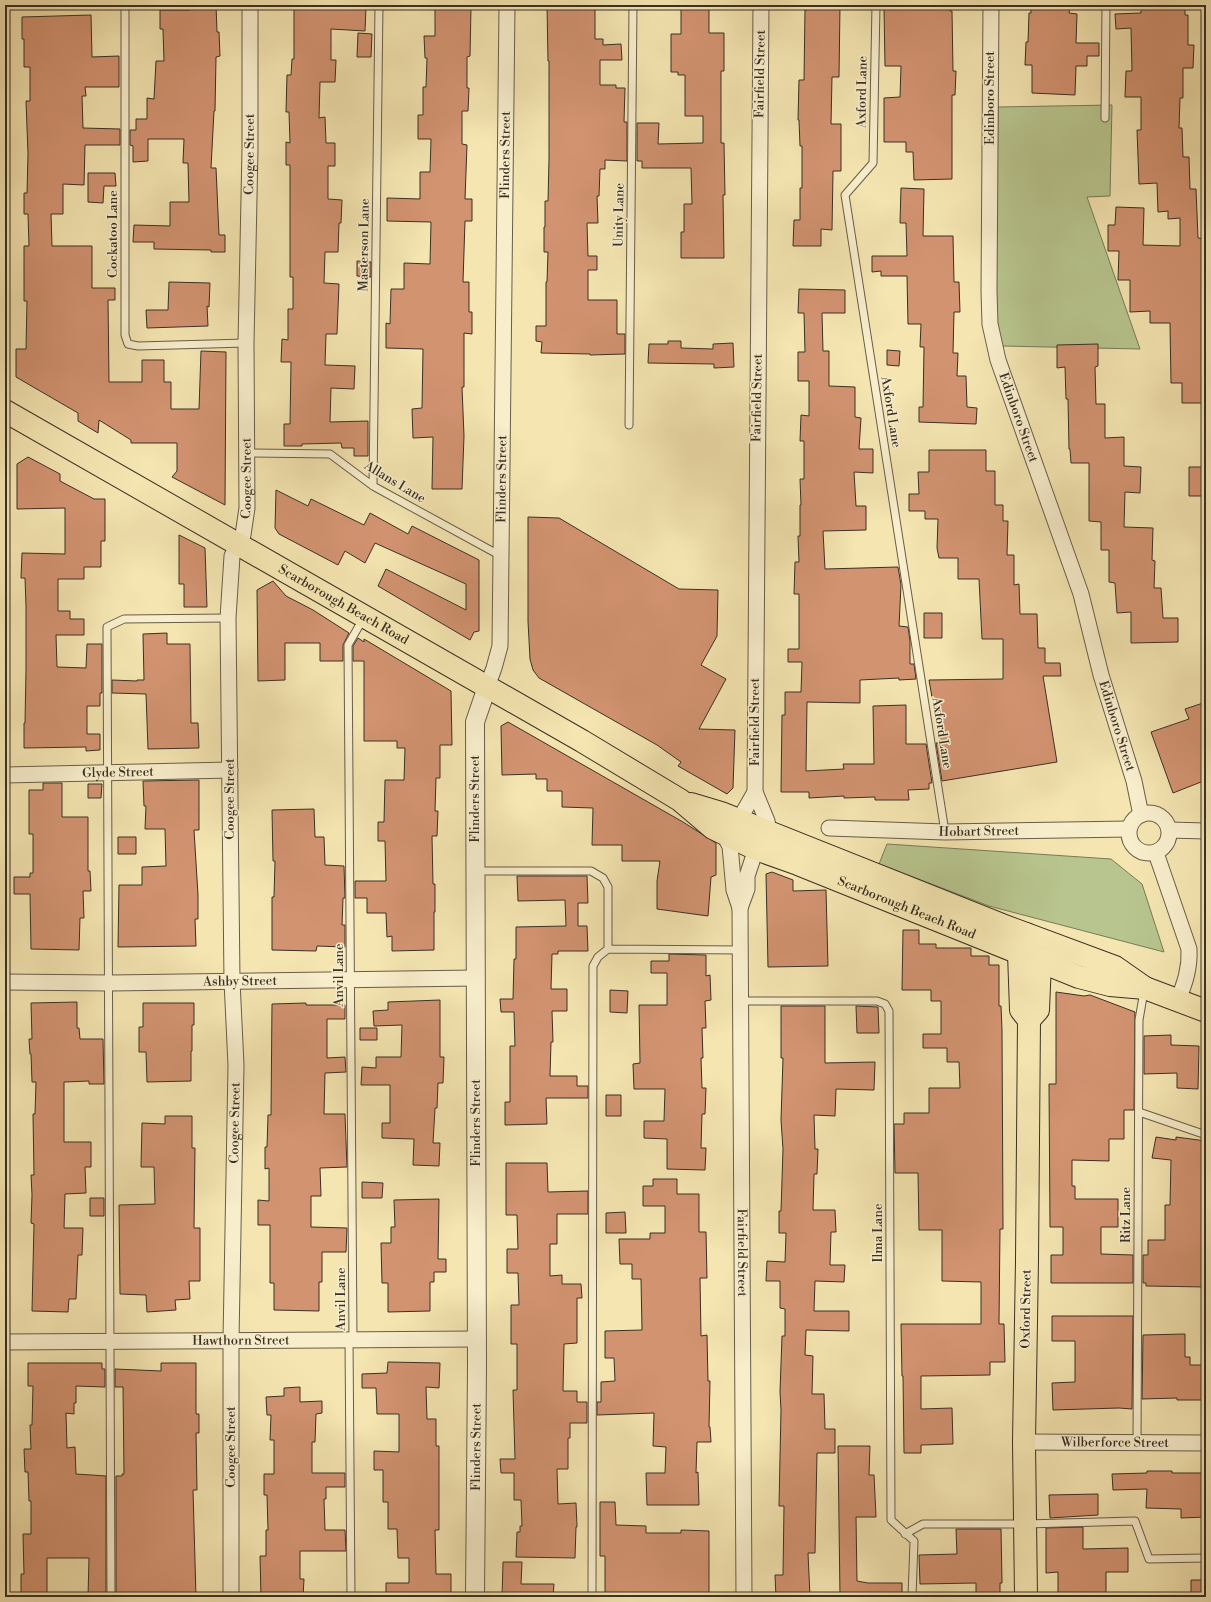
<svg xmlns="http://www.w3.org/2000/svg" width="1211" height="1602" viewBox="0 0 1211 1602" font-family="'Libre Bodoni',serif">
	<rect width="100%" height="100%" fill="#f4e5b1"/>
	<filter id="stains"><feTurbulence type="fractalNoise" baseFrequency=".005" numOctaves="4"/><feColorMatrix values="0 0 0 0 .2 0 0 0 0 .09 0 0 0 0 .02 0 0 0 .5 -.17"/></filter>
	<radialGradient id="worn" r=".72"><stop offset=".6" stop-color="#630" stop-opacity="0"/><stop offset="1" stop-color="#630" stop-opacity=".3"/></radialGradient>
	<!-- green -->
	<path fill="#b8c58e" stroke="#797a5a" d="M1112,105l-2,91 -23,1 53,152 -138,-3 -7,-31 3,-208z
		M887,844l224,15 31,25 22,68 -175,-46 -110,-42z"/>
	<!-- building -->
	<path fill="#d29371" stroke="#3a3026" d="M190,5h26l1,27h2l1,24 -4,1 -1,54h-1l-3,57h5l3,67h6v17h-14v-2l-57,-1v-7h-21l1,-17 36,1v-24h19l-1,-39h-5l1,-24h-36v22l-15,1v-16l-3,-1v-15h6v-11h11v-21l7,1 2,-38h8l-1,-32h-3v-19h30z
		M294,5l72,2 -1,24 -34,-2v31h5l-1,22h-15l-1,36 6,-1 1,26h9v23h-7v33l14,1 -1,23h-2l-1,29h-13l-1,31 15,1 -2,50h-11l-1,31 30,1 -1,23 -23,-1 -1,34 38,-1v35h-14v-8h-12l-1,-5 -39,1v2h-18v-22h6l1,-62h-10l1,-23 6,1v-31h5v-32h-3v-112h-4v-23l4,1 -1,-31h-3l1,-37h4l1,-16h2z
		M547,5h48v34h8v6l18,-1 1,16h-22v25h16v3h9l-1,34h3v39l-22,-1v9h-5l-1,27h-2l1,27h-11l1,33h9v14h-9v30h29v34h8v20l-35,1v-1l-49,-1 1,-11 -6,-1v-15h10v-44h1l1,-30h-4v-25h1v-26h3l1,-42v-98h-1z
		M681,5h28v28h15v38h-3v72h3l1,52h-2l1,63h-43v-26h3v-28h8l-1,-36h-49v-7h-5v-38h22l-1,21 45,-1v-27h-18v-41h-7v-3h-7v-38h10z
		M807,5h33l-1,72h-7l-1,47h10v47h-8l-1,59 -11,-1v17h-28l1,-26h6v-32h2v-42h-2l-1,-26h-1l1,-40h5l1,-70h2z
		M910,5h39l1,6h2l1,60h3l-1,24h-3v84l-38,1 -1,-28h-7v-10h-22v-44l16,-1 1,-31h-16l-1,-58h26z
		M1031,5h39l-1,8 8,1 -1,29h23v13h-12v10h-11l-1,29 -43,-2v-28h-7l1,-23h2l1,-29h2z
		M1141,5h44v10h3v30h6l-1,23h-10v30h-3l-1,30h3l1,29h6l1,32h6l2,49 8,1v164h-24v-20h-11l-1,-60h-20v-12l-20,1v-32h-12l1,-29h-11v-26h7l1,-18 28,1 -1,37 37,1v-28l-12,1v-8l-10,1 -1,-29 -18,1 -2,-54h4v-33h-16l1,-26h6l-1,-43 -15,1 -1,-15 26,-1z
		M435,6l36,1 -1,49 -3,1v31h2l-1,23h-6v33l5,1 -2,54h7v22h-7l-2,61h6v30h3v22l-8,-1v54h-2l2,49 -2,53h-30l1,-52 -20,1 -1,-29 10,-1 1,-59 -37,-1v-25l4,1 1,-35h13v-26l26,1 1,-42 -44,-1v-23l33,1v-27h10l1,-33h-13v-24h5v-28h3l1,-29h-2l-1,-22h11z
		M91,15l1,42 27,-1v31h-34l1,9h-4l1,32 37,1v16h-35l-1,40 -21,-1v30h-12l1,32h40v42h23v12h-7l1,82h33v-22h22v22h7v27h28l2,-58 25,1 -1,153 -53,-28 5,-6v-28h-46v-3l-32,-20 -1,13 -20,-12v-8l-62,-36v-28h10l1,-48h-3v-55h5l-1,-32h-4v-21h3l1,-39 -2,-53h4v-34h-6v-28h-2v-22z
		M358,33l14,1 -1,23h-14z
		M88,173h27l1,13h-12l-1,17 -15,-1z
		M901,188l23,1 -1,47h30l1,46h5l1,30h-6l-1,41h5l-1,23h9l1,31 10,1 -1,16 -57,-2v-15h4l1,-60h-4l1,-23h-13l-1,-48h-26v-5l-9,1v-16h35l-1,-33h-6z
		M357,261l14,1v15l-14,-1z
		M169,282l41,1 -1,24 -2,-1 1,20 -61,2 -1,-18h22z
		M799,289l46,1v23h-23l1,38h6v35l26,1v30l6,1 -2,31h14v24l-19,-1 2,34h10v24l-43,1 2,38 73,-2 3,18 -2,41 9,1 2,14v23h4l2,15 -17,1v-2l-39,2v23l-53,-1 -1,69 38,-2 -1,-5h31l-1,-58 33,-1v39h20l6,39h-3v6l-21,1 1,10h-34v-3l-31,1v-2l-35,2v-6h-28l1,-77h3v-23h16l1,-30h-14v-13h11v-55h-5l1,-32h4l-1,-26h2v-31h1l-1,-26h4v-38h-4l1,-26 8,1v-35h-11v-29h7l-1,-39h-6z
		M668,341h13v7l32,1v-5l20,-1 1,24 -20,1v-4l-66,-1 1,-19h19z
		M1098,344v22l-3,1 1,37h9v34l19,-1v29l17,1 -1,26 -15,-1 -1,35 29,1 -1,32 3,1 -1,27h7l2,30h15v24l-47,1v-31l-14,1 -2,-30 -6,-1v-32h-8v-28l-12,-1v-58h-18l-1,-14h-1l-1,-50h-2l-1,-32 -8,1v-23z
		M887,350l13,1 -1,15 -12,-1z
		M929,450h57v21h9v34h8v16h5l-1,34h7v30l5,-1 1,30h17l1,34h7v15h15l1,13h-18l14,86 -115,19 -6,-38h4l-11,-63 74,-1v-40h-21l-3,-60h-21v-21h-19l-2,-10 1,-29h-13v-8h-16v-17h10l-1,-22h11z
		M28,457l32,17v7l34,18h11v42h-4v26h-17v12h-26v32h12v8h14v16h-28l1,32 29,1 1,-24h15v49h-2v13h-13v28h13v16l-14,1v-4l-62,1v-25h1l1,-53v-64l-1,-28h-4l1,-25 43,1v-46l-48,1v-45z
		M1189,467h17v29h-17z
		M276,490l32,16 3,-7 53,26 6,-12 38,21 4,-8 67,34v71l-5,1 -4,8 -92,-54 8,-17 80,41v-26l-91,-41 -10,20 -20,-12 -7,14 -59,-31 -4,-6z
		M528,517l31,1 120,71 39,1 -1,46 -16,29 25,14 -27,50 36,1 -2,58 -6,6 -49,-28 3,-4 -24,-17 -118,-67 -6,-8 -3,-11 -2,-38z
		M179,535l26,13 2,59h-23v-23h-5z
		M273,581l13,15 27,14 36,23 -6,12v16h-23v-18h-35v37l-27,1 -1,-91z
		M924,613h18v25h-18z
		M167,633v11h23l1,79h7l1,25 -51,1 -2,-55 -34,-1v-13l25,1v-1h7l-1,-46z
		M358,638l6,4v-3l87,52 1,54h-12v33h-4l-1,33h3l-1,25h-5l1,48h2v28h-1v38l-42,1v-15l-5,1 -1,-24h-19v-15h-12v-17h31l-1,-40h-7v-19h6l1,-42h19l1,-32h-8v-7h-33v-80h-11v-15z
		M1203,703l3,8v69l-33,13 -22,-61 38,-13 -4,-10z
		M508,722l175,100 33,21v32l-5,2 -3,39 -51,-7v-28l3,-20h-38v-16h-30l1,-37 -31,-1v-16h-15v-12h-11v-5l-34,1 -1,-49z
		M199,780v50h-5l4,65v24h-3l1,27 -78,1 1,-62h23v-18l24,-1 -1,-37h-20l1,-23h-2l-1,-25z
		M43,783h19v34h26v54h2l1,20h-8l1,27h-4l-1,32 -48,-1 -1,-55h-16v-17h16v-4h3v-39h-4v-44h14z
		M88,784h14l-1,14h-13z
		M314,809l1,28h9l1,28 19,1 1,32h-2l-1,27h3v22l-28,-1 -1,5 -44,-1v-53h2l1,-36h-2l-1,-51z
		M118,837h18v17h-18z
		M772,872l21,8v11l33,-1 2,76 -60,1 -2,-93z
		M517,876h70l1,27h-10v23h9l1,25h-30v3h-6l-1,35h16v22h-15l1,31h-2l-1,34h27v10h11v12h-42l1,26 -42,1v-23h5v-56h5l-1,-34h-13l-1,-13h13l1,-40h2v-32l50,-1 -1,-26 -47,1z
		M903,930h16v14h17v4h35v8h18v9h10v41h2l1,24 1,199h-3l-1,95h5l1,38h-15v13l-69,1v33l31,-1 1,36 -32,1v8h-17l-1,-77h-1l-1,-52h80v-42l-39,-1v-51h-23l-1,-57h-23l-1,-49h10v-11h25v-25h31l-1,-26h-12v-14h-24v-14h18v-33h-10v-11h-29z
		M669,954l37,1v21l4,-1 1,25 -6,1 1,27h-4l1,30h-2l1,30h4l-1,26h-3l-1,34h5l-1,22 -38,-1v-30l-23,-1v-17h20l1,-32h-31l-1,-25 7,-1 -1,-58h28v-32h-16v-12h18z
		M610,990l18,1 -1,22 -17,-1z
		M1056,992l28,4 6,-1 45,17 -1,98h-10v29h-15v22l-37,-1v26h3v13h43v28h-17v27l32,1v28h-82v-28h12v-28h-13l-1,-143h7z
		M440,1000v57h4l-1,26h-5l-1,25h-2l-2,35h7l-1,23 -26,-1 1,-26 -32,-1v-15h8v-38h-29l1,-18 14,1v-11h25l1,-32 -28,1 -1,-15 15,-1v-8z
		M77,1002v26h2l1,11h23l1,45h-15v-3l-25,1v60h27v25h-6l1,26 -21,1 -1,34h19l-1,27h-4l-2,44h-7l-1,13 -36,-1 2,-87 -3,-1 1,-28 -1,-20h3l-1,-61h2l1,-32h-4l-1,-28h-1l-1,-15h3l-1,-36z
		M143,1003h51v22h-2v26h-1v30l-44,1 -1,-30h-7v-25h4z
		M306,1003v2h39v14h-18v39l18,-1 1,15 -21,1 -1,41h21l2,53 -27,1 1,28h-10v31l36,1 -1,24h-24v30h-3v29l-45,-1v-27h-4v-58h-12v-25l11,1v-33l-4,1v-22h2l1,-32h3l1,-111z
		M781,1006h44v57l50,-1 -1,28 -38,-1 -1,27 -21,-1 1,34h3l-1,25h-3l-1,36h22l1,22h-5l-1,33h15l-1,17 -29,-1 -1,30h35v20l-43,-1 -1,25 8,1 -1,38h12l1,35h10v24h-18l-2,100h-7l2,44h-34l-1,-22h8l1,-69h-5l2,-96 -1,-18 2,-56h3v-27l-5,-1v-27h-14l1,-20 18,1 1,-29h-7v-22h2l2,-62 -2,-29 2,-62h-2z
		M856,1006l22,1 1,26h-22z
		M360,1028h17v12h-17z
		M1171,1035v10l28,1 -1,43 -21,-1v-15l-33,1v-38z
		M606,1095h15v21h-15z
		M165,1116h27v32h3l-1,80h6v53h-11l1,18 -15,1 1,10 -29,2 -1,-17 -26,-1 -1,-89 36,-1 -1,-37h-13l1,-44 23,1z
		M1156,1137l20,3v-3l30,4v146l-60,-1v-3h-3v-28h5v-15h17v-35h5l1,-45 -19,-2z
		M506,1163h41l1,29 40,-1v23h-31v30h-7v32l12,-1v9h19l1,14h-5v45l-13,1 -1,47h14v11h10v21h-17v15h-2v31h-11l1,35 18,-1 1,24h-1l-1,31 -59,-1 1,-25h3v-6h2l-1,-26h-7v-27h-13l-1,-14h15l-2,-69h4v-46h-6v-39h8l-1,-32h-11v-24h11l-1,-34h-11z
		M653,1179h24v15h22v38h7l1,46h-7l1,58 6,-1 1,46h2l-1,46h1l1,15h-14l-1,31 2,-1 1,33h-52l-1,-32h19l1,-26 -13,-1 1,-33 -57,2v-13h4v-20l14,-1 -1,-23h-9v-27l37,-1 -1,-51h-9v-15h-12l-1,-25h31v-6h15v-27h-22v-20h10z
		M362,1182l21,1 -1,15h-20z
		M90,1198h14v18h-14z
		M439,1199l-1,60h8v13h-12v10h-4v29l-42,1v-29h-6l-1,-40h10v-16h4l-1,-27z
		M625,1212l1,21h-20v-20z
		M1052,1316h81l-1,93 -13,-1 -66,2 -1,-27 23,-1v-41h-23z
		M1185,1334v23h5v8h16v35h-29v-2l-35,1 1,-64z
		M388,1362l52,1 -1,25 -13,-1 1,32h9v27h3v84h-4l1,44h15v23h-65v-14h23v-25h-11l-1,-29h-9v-27h-5v-32h-9v-19l25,1v-38h-22l-1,-26h-14v-14l25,-1z
		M28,1363h74v6h3v18l-29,-1v17h-2v11l-8,-1 1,35 8,-1 1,27 30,2v121h-18l1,-39h-42v39h-26v-23h3l-1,-40h8v-33h-2l-1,-29h-3l-1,-23h7l-1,-24h2l1,-39h-5z
		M161,1363h35v51h3v19h-3l1,57h-4l3,107h-80v-121h6v-2h2l-1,-87h-8v-18l46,2z
		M300,1387v15l22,-1v12l-6,1 -1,28h-3v31h33v14h-19v12h-2l1,31h20l1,21h-46v28h4l-1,18h-42l-1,-41h6v-26h2l-1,-35h-3v-21h10v-34h-4l1,-25h-4l-1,-18 18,-1v-8z
		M838,1446h32l-1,29h5l2,42h-20l1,64 11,2h34v14h-62z
		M1147,1471h25v2h33l1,44 -25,1v-9l-35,-1 1,-19 -34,1 -1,-16 35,-1z
		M1098,1494v21l-48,3 -1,-23z
		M600,1502h15l1,23 30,1v7h35v-3l28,1v66h-89v-4h-15v-37h-5z
		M1083,1527v22l45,-1v24h-22v25h-48v-25l-12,1v-45z
		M956,1529h45l1,54h-2v14h-24v-14l-56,1 -1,-29 38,-1z
		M503,1562h19l-1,22h33l-1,13h-51z
		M1191,1580h15v17h-15z"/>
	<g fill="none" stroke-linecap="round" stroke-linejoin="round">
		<defs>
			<path id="service" d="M125,5v330l3,9 10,2 108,-3
				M876,5l-3,158 -28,32 100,637
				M1105,118l1,-113
				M629,425l4,-420
				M246,453l84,1 43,32 128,70
				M373,486l6,-481
				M476,871h115l12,7 5,9v62
				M742,1001h135l8,3 4,7 2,509 23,21 -2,56
				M1139,1112l67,23
				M349,1339l2,258
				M353,1339l-5,-694 15,-26
				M1137,1442l2,-422 5,-29
				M905,1534l18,-10h103l109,-3 14,38 57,-1
				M111,1597l-4,-970 17,-8 104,-1
				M592,1597l1,-631 5,-9 10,-8 133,1"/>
			<g id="minor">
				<path d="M761,5l-6,787 12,29 2,11"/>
				<path id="s1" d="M991,5l-2,286 1,33 8,36 83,234 20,81 33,106 7,34"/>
				<path id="s2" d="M487,687l7,-19 6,-22 7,-641"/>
				<path id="s3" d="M5,775l225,-5"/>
				<circle cx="1149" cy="833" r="20"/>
				<path id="s4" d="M829,828l116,4 184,-3"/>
				<path d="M1169,830l37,1"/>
				<path id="s5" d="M722,832l8,14 4,44 6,18 4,689"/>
				<path d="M1156,853l33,96c1,19 -4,34 -11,51"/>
				<path d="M740,908l7,-19v-13l9,-27 -7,-17 -10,-12 16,-28"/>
				<path id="s6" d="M5,982l105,1 365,-5"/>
				<path id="s7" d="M5,1342l472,-3"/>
				<path id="s8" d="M1024,1442l182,1"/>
				<path id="s9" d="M231,1597v-257l5,-275 -4,-84 -4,-363 4,-62 11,-21 4,-27 -1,-165 4,-194v-144"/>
			</g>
			<g id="tertiary">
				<path id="s10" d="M475,1597l2,-231 -2,-644 12,-35"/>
			</g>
			<g id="primary">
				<path id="s11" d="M5,411l577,330 98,59 33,28 43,21 42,15 281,113 31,8 35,3"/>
				<path d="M691,804l30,9 281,112 113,42 30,21 61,23"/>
				<path d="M1026,934l-7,19 2,57 8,10 -2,240 -3,182 2,155"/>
				<path d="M1029,1020l9,-10 2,-49 5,-13"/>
			</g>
		</defs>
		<!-- service casing -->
		<use href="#service" stroke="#685d49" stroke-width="9"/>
		<!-- minor casing -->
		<use href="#minor" stroke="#685d49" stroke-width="17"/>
		<!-- tertiary casing -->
		<use href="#tertiary" stroke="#685d49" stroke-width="20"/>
		<!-- primary casing -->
		<use href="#primary" stroke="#3a3026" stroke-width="24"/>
		<!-- service -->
		<use href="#service" stroke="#f8eecc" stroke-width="7"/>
		<!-- minor -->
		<use href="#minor" stroke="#f8eecc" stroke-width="15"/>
		<!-- tertiary -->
		<use href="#tertiary" stroke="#f8eecc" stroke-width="18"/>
		<!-- primary -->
		<use href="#primary" stroke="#f4e5b1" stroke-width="22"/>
	</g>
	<g text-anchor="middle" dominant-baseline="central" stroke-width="3" stroke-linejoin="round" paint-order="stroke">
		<!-- street labels -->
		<g font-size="13" fill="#3a3026" stroke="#f8eecc">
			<text transform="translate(760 74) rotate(-89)">Fairfield Street</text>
			<text transform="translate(862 92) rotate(-89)">Axford Lane</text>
			<text transform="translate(990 98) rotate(-90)">Edinboro Street</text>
			<text stroke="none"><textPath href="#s9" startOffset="1446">Coogee Street</textPath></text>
			<text stroke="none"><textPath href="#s2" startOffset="534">Flinders Street</textPath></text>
			<text transform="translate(619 215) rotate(-89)">Unity Lane</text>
			<text transform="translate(113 234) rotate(-90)">Cockatoo Lane</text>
			<text transform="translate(364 245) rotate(-89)">Masterson Lane</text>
			<text transform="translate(757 398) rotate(-89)">Fairfield Street</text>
			<text transform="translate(891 412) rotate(81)">Axford Lane</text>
			<text stroke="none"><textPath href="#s1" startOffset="417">Edinboro Street</textPath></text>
			<text stroke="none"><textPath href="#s9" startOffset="1122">Coogee Street</textPath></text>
			<text stroke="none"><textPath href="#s2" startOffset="210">Flinders Street</textPath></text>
			<text transform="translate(395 482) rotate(31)">Allans Lane</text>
			<text stroke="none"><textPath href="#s11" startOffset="390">Scarborough Beach Road</textPath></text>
			<text transform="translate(755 722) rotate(-90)">Fairfield Street</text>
			<text stroke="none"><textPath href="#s1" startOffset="741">Edinboro Street</textPath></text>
			<text transform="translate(942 733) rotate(81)">Axford Lane</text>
			<text stroke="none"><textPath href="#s3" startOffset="113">Glyde Street</textPath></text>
			<text transform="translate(230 799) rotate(-90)">Coogee Street</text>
			<text transform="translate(475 799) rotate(-90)">Flinders Street</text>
			<text stroke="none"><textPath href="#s4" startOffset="150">Hobart Street</textPath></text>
			<text stroke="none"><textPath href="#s11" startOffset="1032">Scarborough Beach Road</textPath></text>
			<text transform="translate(339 975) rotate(-90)">Anvil Lane</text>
			<text stroke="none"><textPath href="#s6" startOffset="235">Ashby Street</textPath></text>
			<text stroke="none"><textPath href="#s9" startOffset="474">Coogee Street</textPath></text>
			<text transform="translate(476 1123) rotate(-90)">Flinders Street</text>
			<text transform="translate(1126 1215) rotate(-90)">Ritz Lane</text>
			<text transform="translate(878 1233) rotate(-90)">Ilma Lane</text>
			<text stroke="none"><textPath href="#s5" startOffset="424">Fairfield Street</textPath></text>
			<text transform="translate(341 1299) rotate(-90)">Anvil Lane</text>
			<text transform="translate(1026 1309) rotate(-89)">Oxford Street</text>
			<text stroke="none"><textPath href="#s7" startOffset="236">Hawthorn Street</textPath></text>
			<text stroke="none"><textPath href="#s8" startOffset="91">Wilberforce Street</textPath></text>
			<text transform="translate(231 1447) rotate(-90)">Coogee Street</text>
			<text stroke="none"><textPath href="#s10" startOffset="150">Flinders Street</textPath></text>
		</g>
	</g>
	<!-- margin -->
	<rect width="1211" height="1602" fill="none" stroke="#f4e5b1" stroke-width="20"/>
	<rect x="6" y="6" width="1199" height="1590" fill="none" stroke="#3a3026" stroke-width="2"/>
	<rect x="10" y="10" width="1191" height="1582" fill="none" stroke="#3a3026"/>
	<rect width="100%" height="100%" filter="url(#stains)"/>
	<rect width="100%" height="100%" fill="url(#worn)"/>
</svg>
